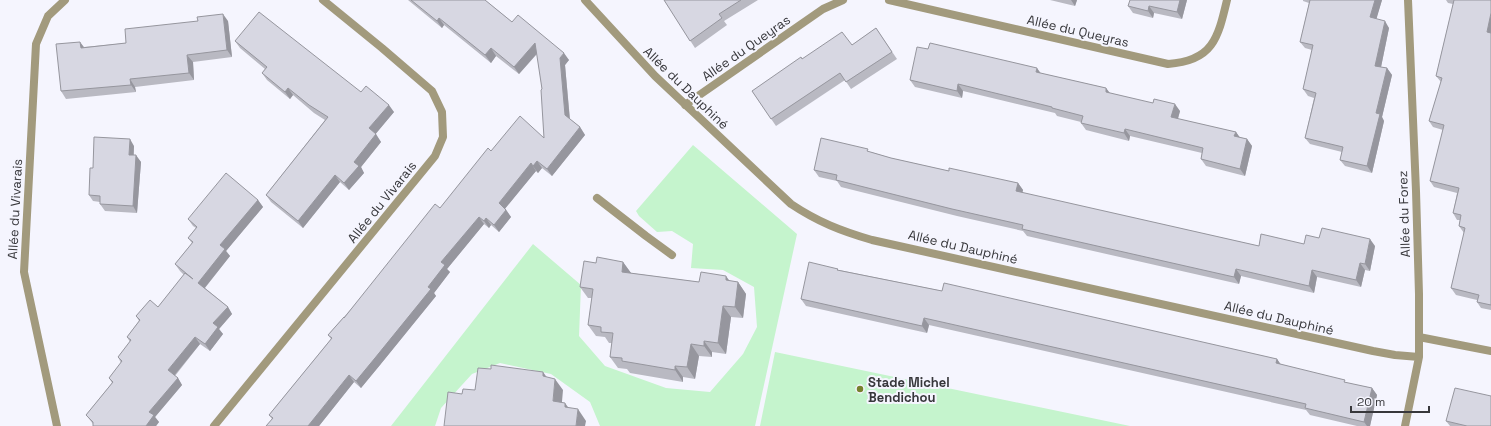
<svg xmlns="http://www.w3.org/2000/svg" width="1491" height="426" viewBox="0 0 1491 426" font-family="'Space Grotesk',sans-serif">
	<rect width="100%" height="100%" fill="#f5f5fe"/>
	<!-- green -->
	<path fill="#c5f4cd" d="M693,145l104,89 -42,192h-155l-10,-24 -39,-28 -51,-11 -28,11 -31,34 -6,18h-44l142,-182 48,41 -2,51 26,30 61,22 44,4 33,-38 14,-27 -3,-40 -31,-17 -32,-2 2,-24 -21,-13 -15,1 -18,-16 -3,-5z
		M775,352l355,74h-370z"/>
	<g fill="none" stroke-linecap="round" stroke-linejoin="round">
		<!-- lane -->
		<path stroke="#a29a7d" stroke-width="8" d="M597,198l49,38 26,19"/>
		<!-- street -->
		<path stroke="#a29a7d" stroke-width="8" d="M585,0l70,76 136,128c27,18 50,27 81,36l501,111 22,4 24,2
			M889,0l279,64c45,-3 50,-26 59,-64
			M685,105l138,-96 20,-9
			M1419,337l72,14
			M57,426l-33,-154 12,-228 12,-28 17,-16
			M214,426l221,-270 8,-19 -1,-25 -10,-21 -50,-43 -59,-48
			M1405,426l14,-69v-63l-3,-103 -8,-191"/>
	</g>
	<!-- wall -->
	<path fill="#b9b9c2" d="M408,0h77l27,22 57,38 -4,5 5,54 10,8 5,8 -33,41 -10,-8 -4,5 -2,-2 -31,37 6,9 -12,15 -8,-7 -2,3 -5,-4 -37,45 3,3 -16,21 2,3 -56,69 -19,23 -7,-6 -35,44h-53l6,-7 -3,-4 62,-76 -3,-4 163,-184 53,-13 -2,-49 -5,-35 -18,20 -23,-18 -5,7 -47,-38 -2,3z
		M664,0h94l-34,21 3,4 -32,23z
		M1050,0h27l-2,6z
		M1187,0l-5,19 -28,-6 -1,5 -20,-5 -5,-7z
		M1303,0h79l-6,19 13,9 -8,39 6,1 5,7 -10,42 2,4 -12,52 -27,-7 -5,-6 2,-8 -32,-8 -5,-6 9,-40 -6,-2 -5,-7 9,-39 -7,-2 -5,-6 9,-39 -6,-2z
		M1446,0h45v310l-10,-2 -4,-6v-2l-21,-5 -5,-7 13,-55 -5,-7 1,-6h-3l-4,-7 4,-20 -23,-6 -4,-6 13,-51 -10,-3 -4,-6 12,-39 -5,-6 17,-72 -5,-1z
		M228,21l4,36 -39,5 1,18 -59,7 1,5 -70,7 -5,-8 19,-49 4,5 42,-4z
		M876,28l21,31 -46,30 -6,-9 -69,46 -24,-35 50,-32 50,-14z
		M235,41l126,51 33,20 -19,22 6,8 -20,25 3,6 -15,17 -9,-8 -37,46 -32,-26 -5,-7 59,-75 -11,-7 -21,-18 -3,4 -23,-19 -5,-7 3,-4 -25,-21z
		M1040,73l66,15 4,5 70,18 -2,8 58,13 3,5 8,2 5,7 -7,30 -39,-10 -5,-7 1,-6 -72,-17 -1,5 -43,-11 -5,-7v-1l-24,-6 -2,-3 -92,-22 -1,7 -47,-11 -5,-7z
		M134,146v9l7,7 -4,51 -32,-2 -5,-7v-2l-7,-1 -4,-6 4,-27z
		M871,152l20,6 58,13 69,12 5,7 -1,3 237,53 45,-2 15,-6 56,8 -5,25 -5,-1 -4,17 -44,-10 -3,16 -73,-17 -2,8 -212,-48 -4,-5 -66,-15 -116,-29 -4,-6 -18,-4 -5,-7z
		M258,200l5,7 -37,44 4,5 -25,32 23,19 4,7 -13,15 4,5 -13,17 -10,-7 -25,32 3,2 4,7 -27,32 4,5 -3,4h-63v-2l-7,-9 26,-32 -3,-5 12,-15 -3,-6 12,-15 -3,-5 12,-16 -3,-5 22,-9 26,-32 -4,-4 -5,-7 17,-21 -4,-5 8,-10 -3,-2 -5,-7z
		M623,262l8,11 68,9 31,-1 8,1 8,12 -3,24 -12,-1 -5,37 -14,-2v5l-13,-1 -4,23 -12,-2v5l-53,-9 -3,-4 -9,-1 -8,-11 2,-14h-3l-4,-6 -9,-1 -8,-11 4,-27h-4l-8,-11 16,-24z
		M839,270l438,89 3,5 67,19 25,5 5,7 -7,31h-13l-47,-11 -4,-5 -377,-85 -2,8 -121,-27 -5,-7z
		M1446,421l45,5h-41z"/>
	<!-- shaded-wall -->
	<path fill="#96969e" d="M1071,0h6l-2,6z
		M1180,0h7l-5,19 -5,-7z
		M1375,0h7l-7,24 -5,-7z
		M1149,6l5,7 -1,5 -5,-7z
		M1491,13v25l-4,-6z
		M223,14l5,7 4,36 -5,-7z
		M439,18l5,7 -2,3 -5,-7z
		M1385,21l4,7 -9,44 -5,-6z
		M80,42l5,7 -4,-1z
		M535,43l5,7 -21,24 -5,-7z
		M491,48l5,8 -5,7 -6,-8z
		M564,53l5,7 -4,5 5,57 -5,-7 -5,-57z
		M187,55l6,7 1,18 -5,-7z
		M1037,68l5,7 -6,-3z
		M1387,68l5,7 -10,42 2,4 -12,52 -5,-7 9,-53z
		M130,79l5,8 1,5 -5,-7z
		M958,84l5,7 -1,7 -5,-7z
		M288,88l5,7 -3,4 -5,-7z
		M1106,88l5,7 -5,-3z
		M1175,104l5,7 -4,14 -5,-8z
		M389,105l5,7 -20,24 -5,-8z
		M580,127l5,8 -33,41 -5,-7z
		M1125,129l5,7 -1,5 -5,-8z
		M1236,132l5,7 -7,-3z
		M376,134l5,8 -20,25 3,6 -15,17 -5,-7 10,-21z
		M130,139l4,7 -1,15 -4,-6z
		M1247,139l5,7 -7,30 -5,-7z
		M136,155l5,7 -4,51 -4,-7z
		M537,161l5,7 -4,5 -5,-7z
		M531,163l5,8 -32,39 -5,-7z
		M335,175l5,7 -37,46 -5,-7z
		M1018,183l5,7 -2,8 -5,-7z
		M258,200l5,7 -37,44 4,5 -27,34 -5,-7 22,-38z
		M506,210l5,7 -12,15 -5,-7z
		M479,217l5,7 -37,45 3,3 -16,21 2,3 -56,69 -19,23 -5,-7 72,-94 13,-25z
		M486,218l5,7 -2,3 -5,-7z
		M1370,239l5,7 -5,25 -5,-7z
		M623,262l8,11 -1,11 -8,-12z
		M1360,263l5,7 -4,17 -5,-7z
		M1236,269l5,7 -2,8 -5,-7z
		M1312,270l5,7 -3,16 -5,-7z
		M726,276l8,11 -8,-7z
		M738,282l8,12 -3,24 -8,-11z
		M723,306l8,11 -5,37 -8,-11z
		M228,307l4,7 -13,15 4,5 -13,17 -5,-7 8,-21z
		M924,318l5,7 -2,8 -5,-7z
		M195,337l5,7 -27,33 -5,-7z
		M704,341l8,11v5l-8,-11z
		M691,344l8,12 -4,23 -8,-12z
		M1277,359l5,7 -6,-3z
		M675,366l8,11v5l-8,-12z
		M543,372l8,11 -8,-7z
		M349,375l5,7 -35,44h-11z
		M178,378l4,7 -27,32 4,5 -3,4h-10l3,-14z
		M555,379l8,11 -2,23 -8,-12z
		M1372,388l5,7 -7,31h-3l-3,-4z
		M565,403l8,11 -8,-7z
		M578,409l8,12 -1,5h-9z"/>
	<!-- building -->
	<path fill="#d7d7e2" stroke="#96969e" d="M411,0h74l27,22 6,-7 46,38 -4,5 5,57 15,12 -33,42 -10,-8 -4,5 -2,-3 -32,40 7,7 -12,15 -8,-7 -2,3 -5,-4 -38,45 4,3 -17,22 3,2 -56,69 -19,23 -7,-6 -41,51h-42l7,-8 -4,-3 63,-77 -4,-3 16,-18v1l91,-114 5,4 48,-60 3,3 29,-35 24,22 -3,-48 1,-1 -7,-46 -21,24 -23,-19 -6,7 -46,-37 -2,3z
		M664,0h77l-22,14 3,4 -32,23z
		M1130,0h50l-3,12 -28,-6 -1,5 -20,-5z
		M1310,0h65l-5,17 15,4 -10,45 12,2 -11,45 4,1 -13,52 -27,-6 3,-13 -38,-9 11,-45 -13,-4 10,-44 -13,-3z
		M1454,0h37v13l-4,19 4,1v272l-14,-3 2,-7 -28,-7 14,-60 -6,-2 2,-11 -8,-2 6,-25 -29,-7 14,-56 -15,-4 13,-43 -6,-2z
		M259,12l102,80 5,-6 23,19 -20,23 7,6 -22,28 5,4 -15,17 -9,-8 -37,46 -32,-26 62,-78 -19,-12 -21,-17 -3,4 -23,-19 5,-6 -32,-26z
		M223,14l4,36 -40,5 2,18 -59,6 1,6 -70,6 -5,-47 24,-2 1,6 45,-5 -1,-14 73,-8 -1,-4z
		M876,28l16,24 -46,30 -6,-9 -69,46 -19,-28 49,-34 1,2 40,-27 10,13z
		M930,43l60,14 47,11 -1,4 70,16v4l47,11 1,-4 21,5 -4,13 65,15 -2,4 13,3 -7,30 -39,-10 2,-11 -78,-19 -1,4 -43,-10 2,-7 -31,-8v-1l-94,-23 -1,7 -47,-11 7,-33 11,2z
		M94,137l36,2 -1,16h7l-3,51 -33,-2v-8l-11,-1 1,-27h3z
		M821,138l47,11 -1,2 24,7 58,13v-3l69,15 -2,8 243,55 2,-12 43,10 2,-9 13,3 3,-10 48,11 -5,25 -5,-1 -4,17 -44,-10 -3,16 -73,-17 -2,8 -212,-48 1,-4 -71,-16 -116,-29 1,-5 -23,-5z
		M226,173l32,27 -38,45 5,4 -27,34 30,24 -15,16 5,4 -13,17 -10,-7 -27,33 10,8 -29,34 5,3 -8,11h-53v-4l-7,-7 27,-33 -4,-4 13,-17 -4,-4 13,-17 -4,-3 13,-17 -4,-4 14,-16 8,7 27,-34 8,6 -18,-15 18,-22 -5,-4 9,-11 -9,-8z
		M597,257l26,5 -1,10 77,10 2,-10 25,4v4l12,2 -3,25 -12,-1 -5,37 -14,-2v5l-13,-2 -4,23 -12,-1v4l-53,-9v-3l-12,-1 3,-24 -12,-1v-5l-13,-2 5,-36 -13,-2 4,-26 12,2z
		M809,262l29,7 -1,1 105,21 2,-8 333,76 -1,4 69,17 -1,2 28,6 -8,34 -59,-14 1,-4 -382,-86 -2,8 -121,-27z
		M491,365l52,7v4l12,3 -2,22 12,2v4l13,2 -2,17h-132l4,-34 14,2 1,-5 12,1 3,-22 13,1z
		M1455,388l36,8v30h-24l-21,-5z"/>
	<!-- markers -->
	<circle fill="#77812d" stroke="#f5f5fe" stroke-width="1.5" cx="860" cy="389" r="4"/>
	<g text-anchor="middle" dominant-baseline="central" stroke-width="4" stroke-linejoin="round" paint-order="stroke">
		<!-- street labels -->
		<g font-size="13" fill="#37373b" stroke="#f5f5fe">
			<text transform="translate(1078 31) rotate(13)">Allée du Queyras</text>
			<text transform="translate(746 48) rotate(-35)">Allée du Queyras</text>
			<text transform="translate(686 88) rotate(44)">Allée du Dauphiné</text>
			<text transform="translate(382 202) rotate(-51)">Allée du Vivarais</text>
			<text transform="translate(15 209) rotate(-87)">Allée du Vivarais</text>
			<text transform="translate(1404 214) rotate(-92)">Allée du Forez</text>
			<text transform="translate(963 247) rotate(13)">Allée du Dauphiné</text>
			<text transform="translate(1279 318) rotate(13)">Allée du Dauphiné</text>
		</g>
		<!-- poi labels -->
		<g font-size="13" font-weight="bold" fill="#37373b" stroke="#f5f5fe" text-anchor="start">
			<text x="868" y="382">Stade Michel<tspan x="868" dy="15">Bendichou</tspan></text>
		</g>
	</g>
	<!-- scale -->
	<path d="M1351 406v6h78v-6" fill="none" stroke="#37373b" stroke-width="2"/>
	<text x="1357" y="406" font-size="12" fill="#37373b" stroke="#f5f5fe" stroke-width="3" paint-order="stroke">20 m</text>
</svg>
